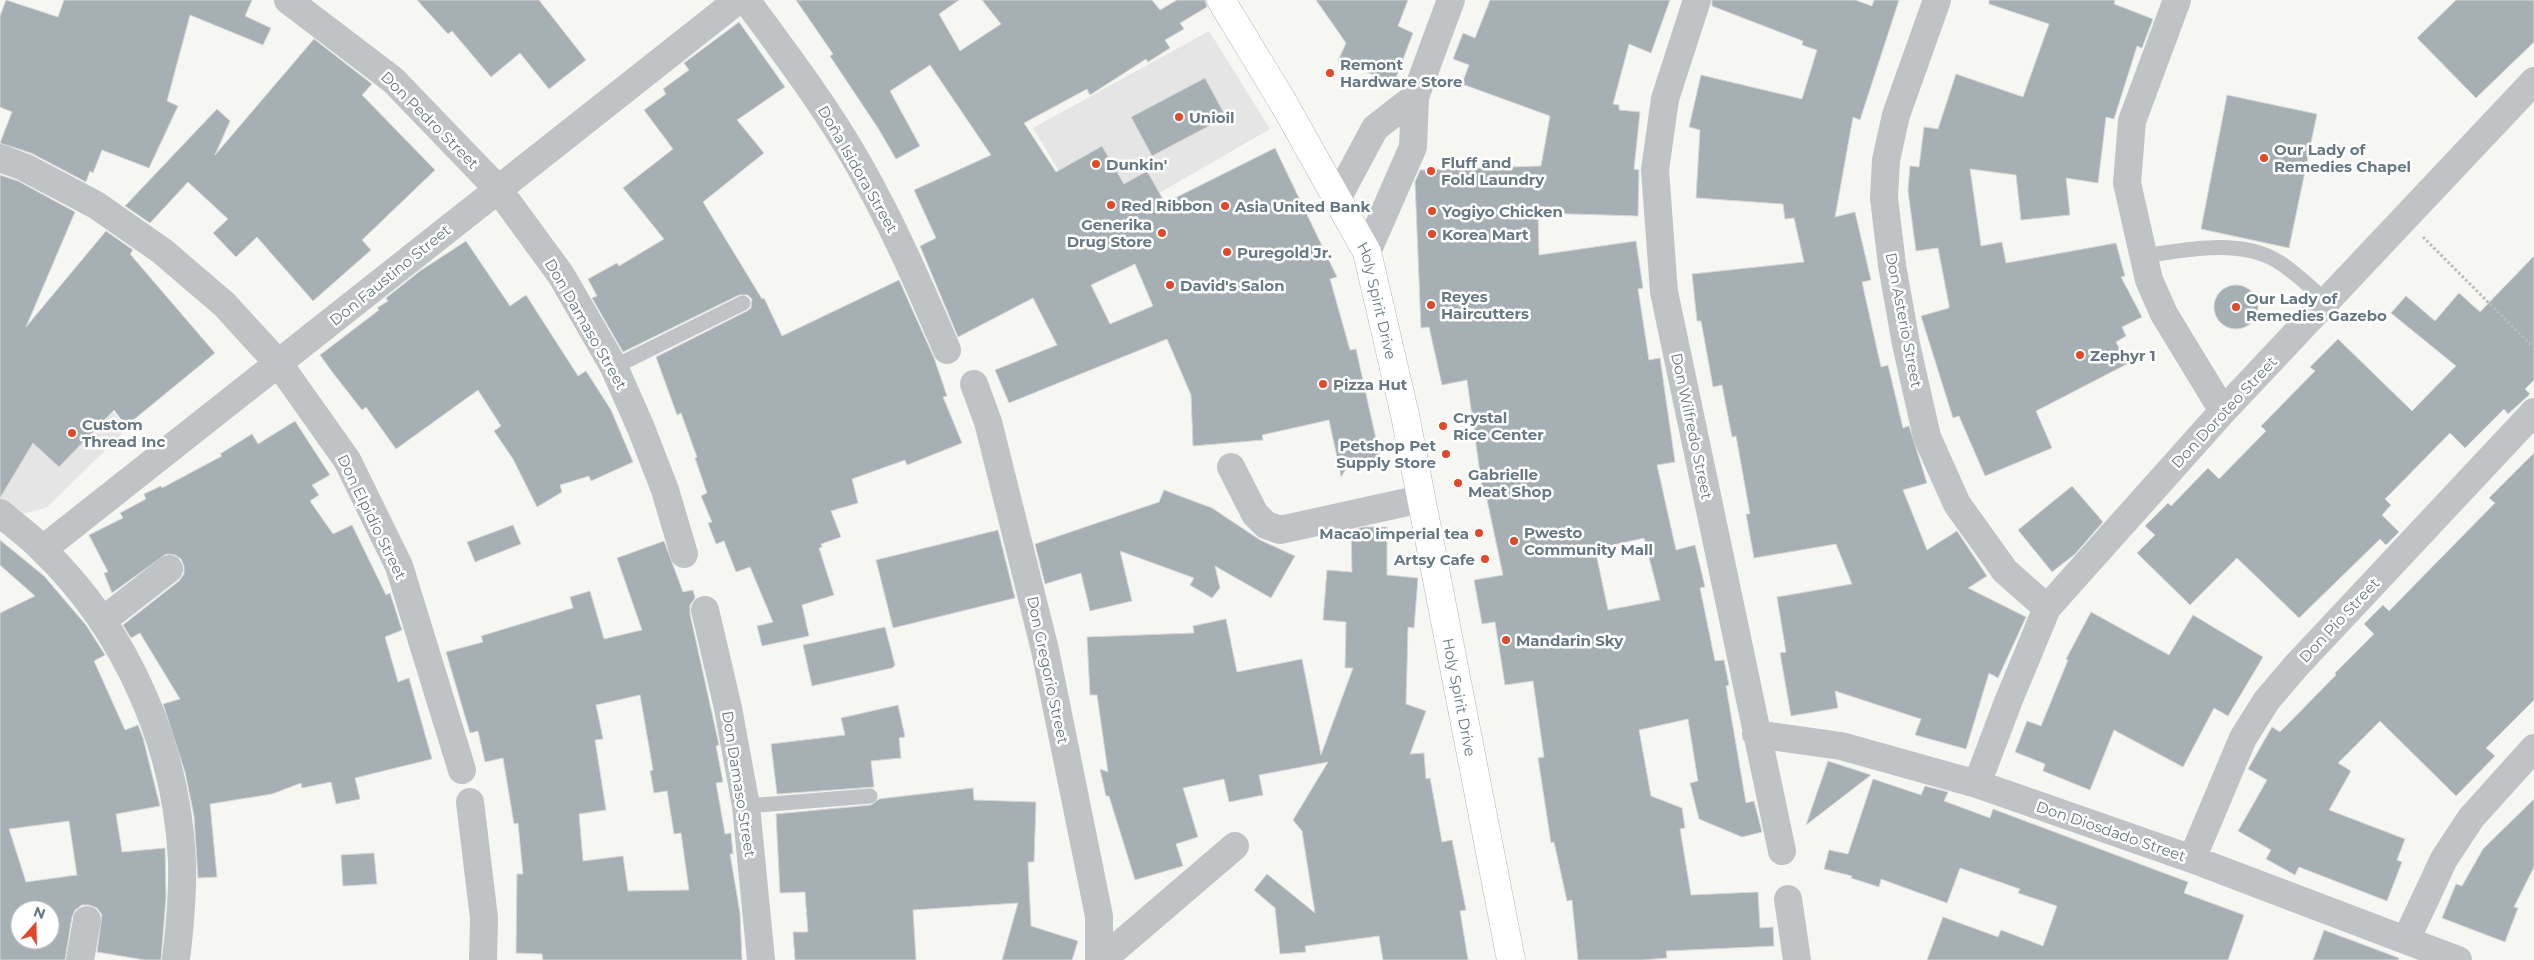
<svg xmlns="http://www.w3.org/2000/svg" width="2534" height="960" viewBox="0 0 2534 960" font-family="Montserrat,sans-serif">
	<rect width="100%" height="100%" fill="#f6f6f3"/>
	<!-- built -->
	<path fill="#e4e5e4" d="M1209,31l61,98 -175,101 -62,-102z
		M59,347l68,82 -81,79 -26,6 -20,-13v-145z"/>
	<!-- building -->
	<path fill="#a6afb4" stroke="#d8d7d5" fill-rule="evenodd" d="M6,0l52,17 6,-17h188l-7,16 26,12 -8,17 -73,-30 -23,86 11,5 -29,62 -47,-18 -9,23 -3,-2 -4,11 -55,-29 -31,-10 12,-31 -12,-5v-91z
		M417,0h122l47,60 -37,29 -29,-36 -29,24 -39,-46 -4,3z
		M796,0h163l-20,14 21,37 41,-27 -19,-24h170l8,10 17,-10h28l2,7 -27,16 4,6 -19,11 5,8 -22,14 -2,-3 -56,36 -3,-6 -63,34 32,49 46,-26 22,38 23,-13 18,32 110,-55 62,129 -7,2 20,71 6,-1 24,108 -31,7 -8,13 -2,-11 -3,1 1,-10 -8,-37 -67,15 1,5 -70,6 -2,-51 -24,-56 -158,64 -14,-33 62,-25 -24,-47 -75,39 -38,-91 16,-8 -22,-48 77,-35 -61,-90 -40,26 30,55 -24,13 -18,-31 -48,-72 3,-2zM1135,264l18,42 -43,18 -19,-39z
		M1316,0h92l-10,26 15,7 -19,50 -56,-22 8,-18z
		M1490,0h180l-19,53 -22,-9 -16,60 6,1v5l21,2 -6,57 5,1 -1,46 -100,-3 1,42 97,-14 7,47 -5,1 11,71 11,-2 15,104 -18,3 19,85 19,-5 10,42 -5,1 15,73 9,-1 5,25 -3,1 20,117 8,-2 8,31 -20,5 -43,-18 -9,-36 8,-2 -10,-62 -49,11 12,66 31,12 3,20 -5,1 11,66 67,-3 2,36 13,-1 1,19 -108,5 1,7 -24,2h-65l-6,-60 -5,1 -13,-59 -3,1 -13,-85 6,-1 -11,-76 -28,4 -10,-63 -13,2 -8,-44 29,-5 -17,-80h-3l-16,-115 -25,5 -13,-58 -8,1 -6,-146 5,-12 121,-4 9,-50 -88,-32 7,-19 -16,-6 10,-26 12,5zM1644,538l16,62 -52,10 -13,-61z
		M1712,0h143l17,6 2,-6h25l-39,120 -7,-3 -18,100 20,-5 16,68 -9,2 19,85 7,-2 15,63 6,-2 18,57 -24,7 24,60 30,-19 30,45 -19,12 58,29 -28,61 -9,-5 -23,76 -51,-14 6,-16 -86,-28 3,17 -47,8 -11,-63 6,-1 -9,-55 75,-13 -16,-40 -82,14 -8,-44h4l-14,-78 -4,1 -10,-52 -9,2 -12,-66h-4l-5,-47 112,-12 -10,-44 -9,1 -2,-15 -87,-6 4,-68 -11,-3 12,-52 101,24 15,-49 -15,-5 1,-4 -91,-35z
		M1989,0h126l-1,4 39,15 -11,29 -5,-2 -23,73 -8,-2 -8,66 -32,-5 4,37 -49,5 -5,-45 -46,-6 11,77 21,-4 4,21 110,-20 9,33 -4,1 21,40 -20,10 4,9 -10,6 11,22 -91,47 16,37 -67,28 -26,-60 -6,2 -32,-102 28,-8v-3l-11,-57 -22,3 -8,-60 2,-25 9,1 5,-40 14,2 18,-55 67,23 26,-73 -60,-20z
		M2456,0h78v42l-58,56 -59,-60z
		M739,22l46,65 -48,33 27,33 -61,49 59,97 2,-1 18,38 117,-56 35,78 13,38 -4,1 19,46 -55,22 -2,-5 -53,19 6,24 -27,8 10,26 -20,7 1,3 -3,1 15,47 -32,10 7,31 -47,10 -5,-20 16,-4 -23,-55 -14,5 -12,-31 -8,3 -8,-21 4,-1 -11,-26 6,-3 -12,-35 2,-1 -16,-44 -4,2 -21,-58 91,-46 4,-3 1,-9 -4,-4h-9l-116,57 -31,-54 5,-2 -9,-17 29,-16 2,3 45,-27 -41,-51 50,-39 -29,-39 22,-16 -3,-5 26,-19 -5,-7z
		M314,39l58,45 -10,11 73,75 -73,70 9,10 -58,51 -56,-64 -21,20 -23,-24 15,-14 -40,-37 -38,41 -25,-17 92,-97 13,12 -15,34z
		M1205,78l21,39 -74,39 -21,-39z
		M2227,95l90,19 -28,134 -88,-19z
		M0,175l18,6 57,31 -49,115 80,-96 27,19 -3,4 85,99 -89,73 -12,-16 -55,57 -26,-24 -33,55z
		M466,241l44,65 16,-11 52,81 8,-5 25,39 22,52 -42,19 -2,-5 -29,9 2,7 -25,15 -24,-48 -19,-28 7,-5 -23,-36 -82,59 -30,-42 -4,3 -29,-37 -13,-18 59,-45 -2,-2 11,-7 -2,-3 34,-27z
		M2534,256v124l-9,9 5,5 -22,20 -4,-5 -39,39 -15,-15 -65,66 6,6 -9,10 17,17 -13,13 -6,-6 -81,79 -62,-60 -47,47 -53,-52 18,-18 -10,-9 23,-23 3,3 37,-38 11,11 47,-48 -5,-5 54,-55 -5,-4 28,-28 74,72 44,-45 -65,-53 15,-17 29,25 24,-28 21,19z
		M2214 307a22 22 0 1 1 44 0a22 22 0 1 1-44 0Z
		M295,421l35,54 -18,10 7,10 -9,6 23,33 19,-9 34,70 4,-2 12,37 -17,7 13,45 11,-4 23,81 -77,19 5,21 -24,5 -5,-22 -29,6 -1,-5 -29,11 -62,10 7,73 -19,1 -4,-62 -9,-44 -22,-68 17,-5 -40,-66 -9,5 -8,-13 56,-44 5,-7v-8l-3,-7 -6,-4 -9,-1 -54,39 -8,-20 4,-1 -19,-37 34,-17 -3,-5 26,-14 -2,-5 17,-8 1,2 60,-32 -2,-2 32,-20 6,10z
		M2534,453v247l-48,48 9,8 -39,40 -76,-75 -42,42 13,8 -22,39 76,29 -8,21 5,2 -15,39 -88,-34 -4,8 -29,-16 5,-9 -33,-19 29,-51 -19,-11 24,-42 8,5 56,-57 -1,-2 39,-39 -10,-10 19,-19 6,6 106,-108 -6,-5z
		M2072,486l31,36 -28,32 -23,18 -34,-42z
		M1164,490l48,18 48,32 35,16 -24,42 -56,-32 5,22 -8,10 -22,-13 4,-7 -74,-27 12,50 -42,10 -9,-38 -36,11 -10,-40 124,-42z
		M513,525l8,19 -46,18 -8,-20z
		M1364,527h23v48l31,3 -4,50 -6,-1 -2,77 20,7 -16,43 14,-1 2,26 4,-1 12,64 10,-2 14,70 -6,1 8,49h-85l-4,-24 -74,10 1,6 -26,2 -5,-46 -21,-18 13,-16 48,39 -13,-82 -9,-11 35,-58 -69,13 4,20 -34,7 -5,-23 -41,9 15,49 -22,7 7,22 -48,14 -26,-84h-3l-6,-27 8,3 -11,-77h-7l-3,-58 107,-4 -1,-7 33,-7 11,53 65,-13 19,96 32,-87h-8l1,-46 -23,-2 4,-50 25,2 -1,-42z
		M998,530l17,68 -122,30 -17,-68z
		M0,540l44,36 42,49 19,30 -11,6 31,69 13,-5 5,13 17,68 -44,8 6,38 43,-4 1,49 -5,63h-16l-48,-8 5,-37 -5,-7 -8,-3h-7l-7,5 -3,7 -7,43h-65v-347l35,-17 -35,-31zM69,821l8,54 -51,7 -17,-53zM20,910h30v30h-30z
		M664,541l19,51 10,-2 2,8 -5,7v9l29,131 -3,1 7,36 -7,1 9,51 6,-1 2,21h-3l10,59 2,47h-199l-1,-6 -26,-1 1,-79h6l-5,-51 -4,1 -11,-66 -18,4 -7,-31 -8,2 -24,-81 37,-10 -2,-6 92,-28 -3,-11 20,-6 14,48 38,-9 -25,-72zM640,695l13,75 -3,1 4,22 13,-2 7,43 7,-1 8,57 -61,1 -5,-35 -40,5 -4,-47 27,-4 -11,-70 8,-1 -7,-34z
		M2091,612l78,43 24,-40 70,42 -35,59 -14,-8 -31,59 -69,-37 -24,60 -47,-19 2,-7 -30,-12 12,-31 14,5 27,-66 -2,-1z
		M885,627l10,38 -3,3 -80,18 -9,-41z
		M898,705l7,32 -6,1 2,20 -30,3 3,26 -97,7 -6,-50 74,-9 -4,-17z
		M1828,761l43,14 -65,50z
		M1873,779l48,16 4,-9 23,6 -4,9 46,17 3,-9 195,73 -4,11 60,22 -16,45h-301l16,-43 55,20 3,-7 42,16 14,-40 -39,-13 2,-4 -60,-21 -13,35 -66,-24 -2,8 -28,-9 1,-2 -28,-7 5,-19 19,4z
		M973,788l1,12 62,2 -2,60h-6l3,64 47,15 -6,19h-70l16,-57 -105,7 3,50h-121l-2,-28h15l-3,-40 -25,1 -4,-79 95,-9 8,-6 8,-1z
		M2534,799v68l-20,40 4,1 -13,34 -63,-24 14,-34 6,2 21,-37z
		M374,853l3,31 -34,2 -2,-31z
		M2324,930l75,28 -1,2h-85z"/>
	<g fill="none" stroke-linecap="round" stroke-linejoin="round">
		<defs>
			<g id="secondary">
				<path id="s1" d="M1221,0l63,104 83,148 38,163 106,545"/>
			</g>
		</defs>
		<!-- secondary casing -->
		<use href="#secondary" stroke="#b1b7bb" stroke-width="29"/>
		<!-- path -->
		<path stroke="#b9bcbe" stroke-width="3" stroke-dasharray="2.5 2.5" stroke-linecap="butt" d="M2423,237l111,111"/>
		<!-- service -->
		<path stroke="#bfc3c6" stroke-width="15" d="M2143,256c44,-6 99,-19 139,8 16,11 30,25 44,37
			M614,367l129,-64
			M746,806l124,-10"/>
		<!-- minor -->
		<path stroke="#bfc3c6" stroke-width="28" d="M288,0l105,80 105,109 63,86 53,92 27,61 24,62 19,64
			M746,0c40,54 80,107 113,165 34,60 61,122 88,185
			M1697,0l-32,99 -10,71 9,122 118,559
			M1937,0l-41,115 -10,45 -2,38 8,67 14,79 21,93 30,67 48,67 42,37
			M2177,0l-45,121 -5,62 22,97 15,34 59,97
			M0,158l24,9 72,38 66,46 62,53 55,60 68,96 52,106 63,204
			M1338,197l37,-69 40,-31
			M1367,252l46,-105 2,-50 36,-97
			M974,384l14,38 57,228 54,266v44
			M1231,467l24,47 11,11 14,5 141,-31
			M0,513c14,12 30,23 43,37 83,80 134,196 139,311 1,33 -2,65 -6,98
			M43,549l695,-549
			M705,610l23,98 18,98 15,154
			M102,621l67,-52
			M1756,734l85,12 136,38 215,75 266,101
			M1977,784l31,-82 39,-94 176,-197 311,-330
			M470,802l14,116 -1,42
			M2192,859l51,-121 24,-38 29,-34 238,-254
			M1788,899l9,61
			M2406,940l38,-81 27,-41 63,-70
			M80,960l7,-40
			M1102,960l133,-114"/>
		<!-- secondary -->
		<use href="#secondary" stroke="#fff" stroke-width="28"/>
	</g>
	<!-- markers -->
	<g fill="#e14728" stroke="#fff" stroke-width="2">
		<circle cx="1330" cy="73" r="5"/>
		<circle cx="1179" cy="117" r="5"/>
		<circle cx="2264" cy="158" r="5"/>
		<circle cx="1096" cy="164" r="5"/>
		<circle cx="1431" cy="171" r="5"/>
		<circle cx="1111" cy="205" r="5"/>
		<circle cx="1225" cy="206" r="5"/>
		<circle cx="1432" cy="211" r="5"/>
		<circle cx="1162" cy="233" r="5"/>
		<circle cx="1432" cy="234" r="5"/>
		<circle cx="1227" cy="252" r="5"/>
		<circle cx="1170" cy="285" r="5"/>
		<circle cx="1431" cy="305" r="5"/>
		<circle cx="2236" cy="307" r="5"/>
		<circle cx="2080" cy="355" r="5"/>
		<circle cx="1323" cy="384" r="5"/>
		<circle cx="1443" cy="426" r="5"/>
		<circle cx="72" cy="433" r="5"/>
		<circle cx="1446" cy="454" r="5"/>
		<circle cx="1458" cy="483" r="5"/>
		<circle cx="1479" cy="533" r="5"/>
		<circle cx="1514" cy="541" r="5"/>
		<circle cx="1485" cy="559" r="5"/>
		<circle cx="1506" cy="640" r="5"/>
	</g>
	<g text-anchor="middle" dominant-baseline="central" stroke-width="5" stroke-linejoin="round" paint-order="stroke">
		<!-- poi labels -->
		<g font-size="15" font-weight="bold" fill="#657883" stroke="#fff" text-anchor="start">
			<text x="1340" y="64">Remont<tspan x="1340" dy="17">Hardware Store</tspan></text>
			<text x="1189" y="117">Unioil</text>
			<text x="2274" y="149">Our Lady of<tspan x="2274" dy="17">Remedies Chapel</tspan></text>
			<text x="1441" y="162">Fluff and<tspan x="1441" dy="17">Fold Laundry</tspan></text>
			<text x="1106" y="164">Dunkin'</text>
			<text x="1121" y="205">Red Ribbon</text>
			<text x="1235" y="206">Asia United Bank</text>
			<text x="1442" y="211">Yogiyo Chicken</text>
			<text x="1152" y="224" text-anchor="end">Generika<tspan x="1152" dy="17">Drug Store</tspan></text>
			<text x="1442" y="234">Korea Mart</text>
			<text x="1237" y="252">Puregold Jr.</text>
			<text x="1180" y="285">David's Salon</text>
			<text x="1441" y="296">Reyes<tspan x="1441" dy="17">Haircutters</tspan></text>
			<text x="2246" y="298">Our Lady of<tspan x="2246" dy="17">Remedies Gazebo</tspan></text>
			<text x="2090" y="355">Zephyr 1</text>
			<text x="1333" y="384">Pizza Hut</text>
			<text x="1453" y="417">Crystal<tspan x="1453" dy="17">Rice Center</tspan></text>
			<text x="82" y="424">Custom<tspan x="82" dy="17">Thread Inc</tspan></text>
			<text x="1436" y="445" text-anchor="end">Petshop Pet<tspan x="1436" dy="17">Supply Store</tspan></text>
			<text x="1468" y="474">Gabrielle<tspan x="1468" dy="17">Meat Shop</tspan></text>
			<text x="1524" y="532">Pwesto<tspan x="1524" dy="17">Community Mall</tspan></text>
			<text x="1469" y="533" text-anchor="end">Macao imperial tea</text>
			<text x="1475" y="559" text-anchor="end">Artsy Cafe</text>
			<text x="1516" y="640">Mandarin Sky</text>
		</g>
		<!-- street labels -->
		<g font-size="15" fill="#657883" stroke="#fff">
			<text transform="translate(430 120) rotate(45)">Don Pedro Street</text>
			<text transform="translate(858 169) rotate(60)">Doña Isidora Street</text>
			<text transform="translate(390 275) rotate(-39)">Don Faustino Street</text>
			<text stroke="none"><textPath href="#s1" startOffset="341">Holy Spirit Drive</textPath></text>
			<text transform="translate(1904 320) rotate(79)">Don Asterio Street</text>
			<text transform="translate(586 324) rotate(60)">Don Damaso Street</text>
			<text transform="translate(2224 412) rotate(-47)">Don Doroteo Street</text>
			<text transform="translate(1692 426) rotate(78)">Don Wilfredo Street</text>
			<text transform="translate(372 517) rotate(64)">Don Elpidio Street</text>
			<text transform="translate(2339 620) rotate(-47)">Don Pio Street</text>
			<text transform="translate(1048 670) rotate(78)">Don Gregorio Street</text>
			<text stroke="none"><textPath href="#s1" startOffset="746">Holy Spirit Drive</textPath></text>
			<text transform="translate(739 784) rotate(81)">Don Damaso Street</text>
			<text transform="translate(2111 831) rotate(19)">Don Diosdado Street</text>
		</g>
	</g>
	<!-- north arrow -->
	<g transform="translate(35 925) rotate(20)"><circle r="24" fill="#ffffff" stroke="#c1c9cd"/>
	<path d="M0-4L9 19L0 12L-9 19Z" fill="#e14728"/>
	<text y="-8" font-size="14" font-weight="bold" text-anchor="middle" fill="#657883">N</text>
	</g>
</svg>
